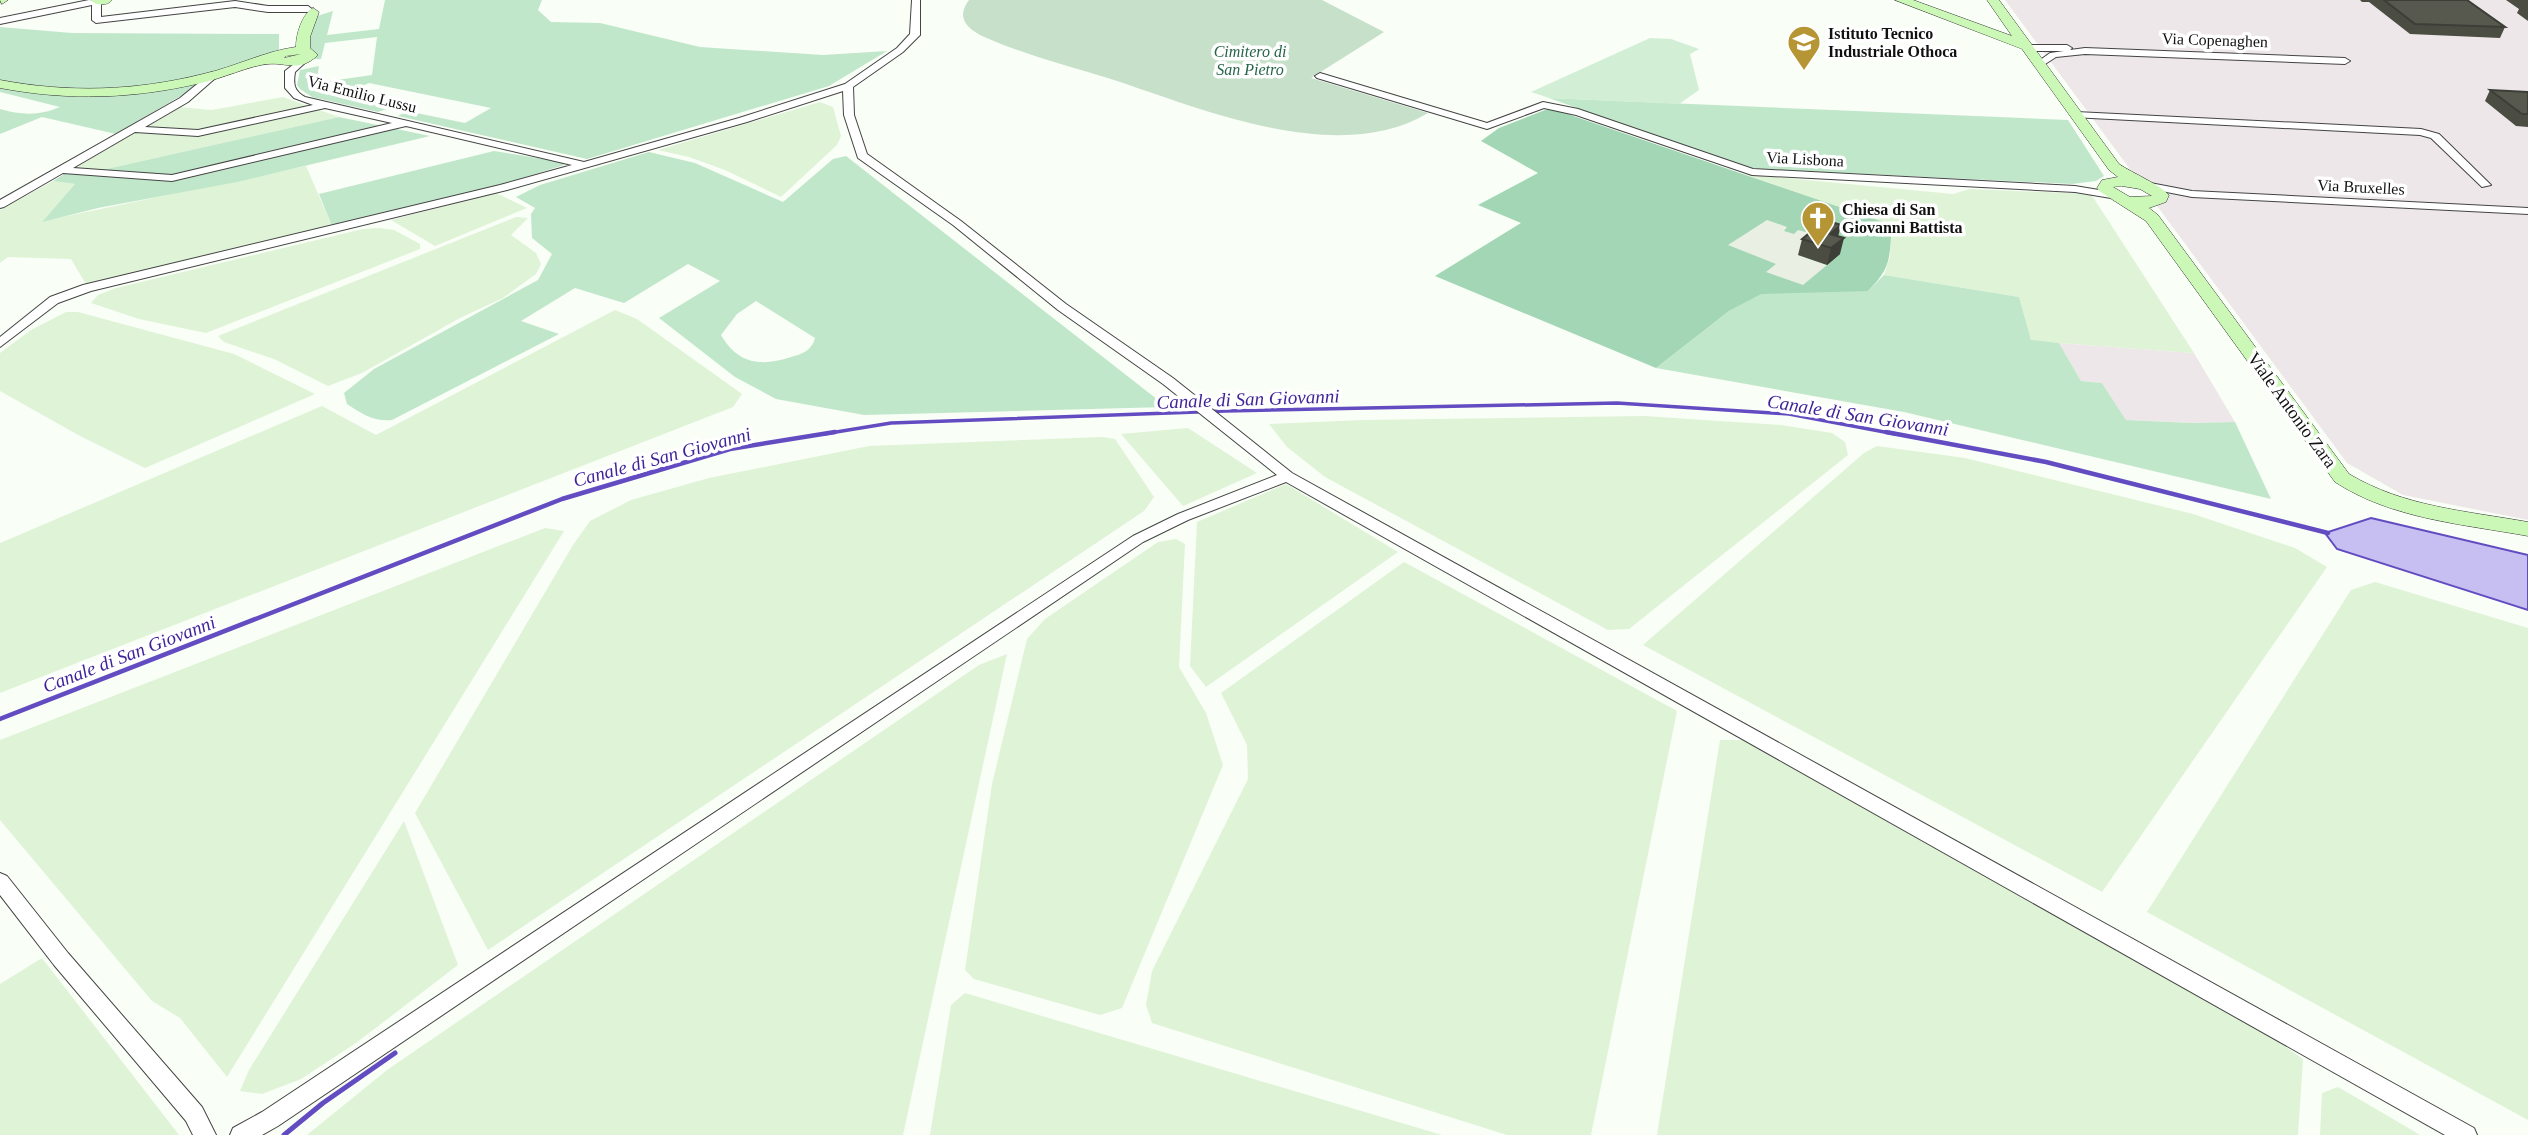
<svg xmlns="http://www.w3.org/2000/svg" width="2528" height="1135" viewBox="0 0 2528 1135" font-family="Georgia,serif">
	<rect width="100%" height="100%" fill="#f9fef6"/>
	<!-- industrial -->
	<path fill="#eee7e9" d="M2005,0h523v520l-125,-25 -56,-32z
		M2059,343l135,10 41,69 -43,1 -66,-3 -24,-37 -21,-2z"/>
	<!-- farmland -->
	<path fill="#dff3d7" d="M283,97l56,20 -246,55 -22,-2 108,-63 33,3z
		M820,102l13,5 8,29 -4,9 -56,52 -56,-27 -36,-13 -31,-7z
		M306,166l26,60 -245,60 -16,-27 -63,-2 -8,6v-53l53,-29 22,3 -32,37z
		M1744,174l209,20 17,-5 121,5 103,159 -163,-12 -12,-44 -135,-22 6,-19 1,-31z
		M496,193l31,15 -92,38 -44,-26z
		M516,217l12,1 -17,17 25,18 5,11 -5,10 -33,24 -43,20 -98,55 -34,13 -54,-27 -50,-17 -6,-6z
		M380,228l14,2 26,14v5l-214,84 -67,-14 -48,-16 7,-8 18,-7 247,-59z
		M615,310l22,9 105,75 -9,13 -733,286v-150l322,-137 54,29z
		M66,312h12l156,42 81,40 -170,74 -65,-32 -80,-45v-38l31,-23z
		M1644,416l137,9 51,8 13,9 3,13 -219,174 -21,1 -283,-153 -38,-30 -18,-23 94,-4z
		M1188,428l69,45 -74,33 -62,-72z
		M1103,437l12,2 39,58 -10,14 -656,439 -73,-137 158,-268 17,-24 41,-21 78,-22 160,-32z
		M1877,446l88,12 228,56 102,34 32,19 -225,325 -459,-247 221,-192z
		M1286,484l112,68 -192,135 -16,-21 7,-144z
		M545,528l19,3 -337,546 -47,-59 -28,-17 -152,-181v-80z
		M1176,539l9,5 -6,123 27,46 17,52 -101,243 -22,7 -126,-36 -9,-9 27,-186 35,-145 18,-20 113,-77z
		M1404,562l273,149 -86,424h-84l-355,-112 -6,-18 6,-34 96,-192 -1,-34 -26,-52z
		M2375,582l153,46v492l-381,-208 204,-322z
		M1007,654l-104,481h-596l80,-65 592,-405z
		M1720,740h22l528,296 33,23 -5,76h-641z
		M404,821l54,144 -102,78 -55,36 -39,15 -22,-3 9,-21z
		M42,958l137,177h-179v-151z
		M965,993l477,142h-512l21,-130z
		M2338,1087l38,22 44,26h-100l2,-42z"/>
	<!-- green -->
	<path fill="#c1e7cb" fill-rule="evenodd" d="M385,0h157l-4,10 13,12 49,1 100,24 123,8 64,-4 -58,35 -242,73 -189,-43 9,-5 58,12 26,-15 -122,-25 -29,13 50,12 -12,4 -66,-15 -12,-8 -3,-4 3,-15 19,-4 -3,17 56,-8 5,-38 -52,6 -4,16h-18l14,-43 16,-5 -6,24 52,-6z
		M0,27l72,6 207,1v22l-68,22 -95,56 -74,-17 -42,17v-25c21,6 39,7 60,-2l-60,-15z
		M1549,98l519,22 36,56 -8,5 -24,3 -328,-16z
		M339,117l91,19 -193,46 -139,26 -56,14 33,-38 -22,-3 18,-11 22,2z
		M494,151l68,11 2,3 -62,20 -170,41 -13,-32z
		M649,152l46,11 88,39 50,-43 13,-3 321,251 -303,8 -88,-16 -41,-22 -76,-59 61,-37 -32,-17 -64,39 -49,-15 -54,33 38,13 -167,86c-18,2 -30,-6 -45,-16l-3,-11 30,-24 164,-89 14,-26 -20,-16 -1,-24 4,-6 -19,-11 24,-12zM756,301l59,37c-3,12 -12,16 -24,19 -30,10 -53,7 -70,-22l16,-21z
		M1740,180l155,50 -20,34 -7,27 16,-16 135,22 12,43 28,3 22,38 21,2 24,37 66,3 43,-1 36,77 -367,-87 -248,-44 73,-57 29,-16z"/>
	<!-- forest -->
	<path fill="#a2d6b4" d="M1550,108l342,117c-3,33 0,42 -24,66l-107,3 -32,17 -73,57 -221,-92 86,-53 -43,-18 60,-32 -57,-32 18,-13z"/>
	<!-- cemetery -->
	<path fill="#c7e0ca" d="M969,0h353l62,32 -73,46 117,35c-89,54 -226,-4 -314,-33 -44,-14 -90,-25 -132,-44 -16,-8 -26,-19 -13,-36z"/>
	<!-- pitch -->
	<path fill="#d2efd6" d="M1650,38l21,1 28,10 -9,5 9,36 -20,14 -130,-6 -18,-6z"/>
	<!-- plaza -->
	<path fill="#e9f0e3" d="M1767,220l20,7 -3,4 10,3 4,-4 19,5 -19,20 29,10 -24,20 -37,-13 10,-8 -48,-19z"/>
	<!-- water -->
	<path fill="#c7bff1" stroke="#634cc2" stroke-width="2" d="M2371,518l157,37v55l-191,-61 -12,-16z"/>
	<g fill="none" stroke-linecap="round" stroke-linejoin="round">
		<!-- stream-far2 -->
		<path stroke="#634cc2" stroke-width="3.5" d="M824,434l67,-11 334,-12 392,-8 172,11 106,20"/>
		<!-- stream-far1 -->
		<path stroke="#634cc2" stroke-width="4.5" d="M1886,432l160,30 282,71
			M0,719l562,-220 168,-50 105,-17"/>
		<!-- stream -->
		<path stroke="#634cc2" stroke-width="5" d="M284,1135l39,-32 72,-50"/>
		<defs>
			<path id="street" d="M89,0l12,1v16l134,-16 33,5h40l4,3 -4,3h-40l-33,-5 -139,16 -4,-3v-15l-92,19v-6z
				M912,0h8v35l-17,17 -50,35 1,28 13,39 94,67 105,83 107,74 119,95 1182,655 3,7h-32l-1159,-653 -98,38 -45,22 -865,584 -16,9h-32l3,-7 29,-16 871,-576 45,-22 99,-39 -114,-91 -105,-74 -105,-85 -95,-67 -14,-43 -1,-24 -96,31 -240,68 -416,101 -33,12 -58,44v-10l50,-40 33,-12 417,-100 72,-20 -166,-39 -234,55 -109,-8 -59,34 -4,1v-8l180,-102 32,-26 8,2 -32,28 -43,25 53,3 115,-25 -19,-7 -9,-10v-17l17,-13 5,3 -12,11c-2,12 -1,19 10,25l279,65 155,-44 106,-34 52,-36 13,-14zM325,108l67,15 -220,52 -99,-7 62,-36 63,4z
				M2067,45l5,3 -2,2 15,-2 260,10 5,3 -5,3 -260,-10 -29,3 -17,11 -3,-1v-4l14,-10 14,-2h-37l-5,-3 5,-3z
				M1320,73l167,50 56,-21 35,7 175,60 322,17 36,6 6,3 -6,3 -36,-6 -323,-17 -176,-60 -32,-7 -57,21 -170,-51 -2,-2z
				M2076,112l345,17 18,5 52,51 -9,2 -51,-49 -11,-3 -348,-18v-4z
				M2145,182l47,9 336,17v6l-336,-17 -51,-10 -1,-2z
				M0,873l7,3 61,77 134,154 14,28h-23l-7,-14 -132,-156 -54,-70z"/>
			<path id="secondary" d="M0,0h8l-6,4z
				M91,0h21c-4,6 -17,6 -21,0z
				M1895,0h18l99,36 -25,-36h12l120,164c15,10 40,20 50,31l-3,7 -17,6 9,7 191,259c55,33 118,37 179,48v14c-66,-12 -136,-17 -193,-54l-189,-261 -47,-30 -2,-3 5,-8 16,-3 -9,-7 -87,-121zM2122,186l18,3 12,7 -22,1 -17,-10z
				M313,8l6,4 -9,25v11l8,7c-19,18 -31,7 -50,9 -17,1 -47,15 -67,19 -68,16 -132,18 -201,5v-8c69,13 135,11 203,-6 32,-7 62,-23 93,-27 0,-13 6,-33 17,-39zM301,54l-17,4 2,-2z"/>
		</defs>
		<!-- street casing -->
		<use href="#street" stroke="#444" stroke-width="2"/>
		<!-- secondary casing -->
		<use href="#secondary" stroke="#333" stroke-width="1"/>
		<!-- street -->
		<use href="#street" fill="#fff" fill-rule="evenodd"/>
		<!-- secondary -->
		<use href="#secondary" fill="#ccf8b7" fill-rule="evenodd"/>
	</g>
	<!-- wall -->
	<path fill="#4b4d43" d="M2360,0h107l38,27 -5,11 -90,-4 -41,-32h-7z
		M2506,0h22v21l-11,-8 2,-4z
		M2490,90l38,2v35l-12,-1 -31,-25z
		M1809,227l29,9 2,18 -13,11 -29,-10 4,-16 6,-5z"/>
	<!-- shaded-wall -->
	<path fill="#3d3e37" d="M1841,225l-4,16 -7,-7z
		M1844,238l-4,16 -13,11 4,-17z"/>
	<!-- building -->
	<path fill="#57594e" stroke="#3d3e37" stroke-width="2" d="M2384,0h83l38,27 -90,-3z
		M2490,90l38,2v22h-6z
		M1821,219l20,6 -11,9 14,4 -13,10 -29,-9 12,-10 -5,-2z"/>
	<!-- icons -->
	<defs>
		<symbol id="school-pin" viewBox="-11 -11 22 30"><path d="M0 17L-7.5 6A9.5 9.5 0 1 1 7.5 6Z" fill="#b69534" stroke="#fff"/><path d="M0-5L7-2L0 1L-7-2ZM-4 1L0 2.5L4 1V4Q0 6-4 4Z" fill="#fff"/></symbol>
		<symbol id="church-pin" viewBox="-11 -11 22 30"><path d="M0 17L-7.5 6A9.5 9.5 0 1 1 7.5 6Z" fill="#b69534" stroke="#fff"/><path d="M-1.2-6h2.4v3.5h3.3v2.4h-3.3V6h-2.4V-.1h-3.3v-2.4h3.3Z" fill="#fff"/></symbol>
	</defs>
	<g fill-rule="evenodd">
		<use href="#school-pin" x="1785" y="23" width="38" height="52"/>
		<use href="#church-pin" x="1799" y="199" width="38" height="52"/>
	</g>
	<g text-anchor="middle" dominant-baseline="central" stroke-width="7" stroke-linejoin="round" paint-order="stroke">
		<!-- far-poi labels -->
		<g font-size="16" font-weight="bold" fill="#111" stroke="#fff" text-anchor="start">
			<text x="1828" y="33">Istituto Tecnico<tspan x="1828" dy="18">Industriale Othoca</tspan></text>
			<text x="1842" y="209">Chiesa di San<tspan x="1842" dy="18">Giovanni Battista</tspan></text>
		</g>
		<!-- far-street labels -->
		<g font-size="16" fill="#111" stroke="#fff">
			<text transform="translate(2215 40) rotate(2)">Via Copenaghen</text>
			<text transform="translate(362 94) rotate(14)">Via Emilio Lussu</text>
			<text transform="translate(1805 159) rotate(3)">Via Lisbona</text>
			<text transform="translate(2361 187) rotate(3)">Via Bruxelles</text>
		</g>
		<!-- far-park labels -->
		<g font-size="16" font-style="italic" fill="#26644a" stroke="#fff">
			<text x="1250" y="51">Cimitero di<tspan x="1250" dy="18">San Pietro</tspan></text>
		</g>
		<!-- street labels -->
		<g font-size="18" fill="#111" stroke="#fff">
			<text transform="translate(2292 410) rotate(54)">Viale Antonio Zara</text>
		</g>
		<!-- water labels -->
		<g font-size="19" font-style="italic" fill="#3f2499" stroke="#fff">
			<text transform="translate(1248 399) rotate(-2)">Canale di San Giovanni</text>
			<text transform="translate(1858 415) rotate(9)">Canale di San Giovanni</text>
			<text transform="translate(662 457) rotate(-15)">Canale di San Giovanni</text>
			<text transform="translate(129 654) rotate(-21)">Canale di San Giovanni</text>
		</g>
	</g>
</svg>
